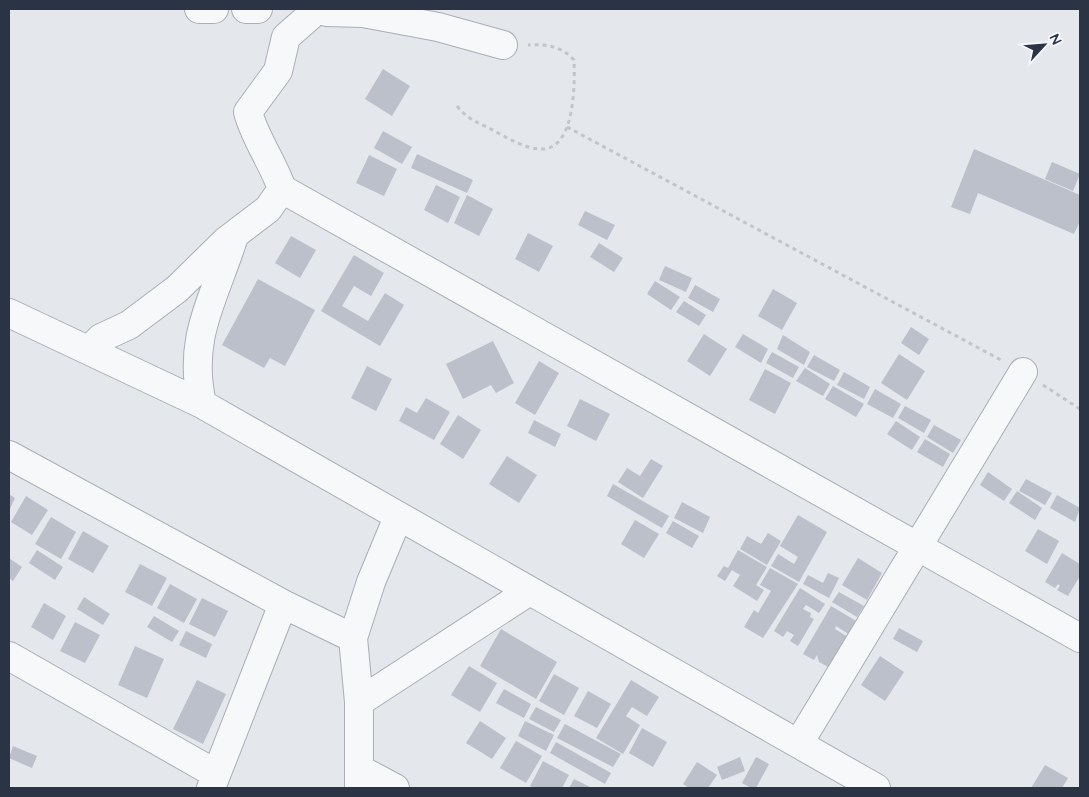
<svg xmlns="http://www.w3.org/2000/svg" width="1089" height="797" viewBox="0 0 1089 797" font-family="Quicksand,sans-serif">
	<rect width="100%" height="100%" fill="#e4e7ec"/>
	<!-- building -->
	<path fill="#bbc0ca" d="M383,69l27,17 -18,30 -27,-17z
		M383,131l29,16 -10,17 -28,-16z
		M974,149l106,46v26l-6,13 -96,-41 -8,21 -19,-7z
		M417,154l56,26 -6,13 -56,-25z
		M369,155l28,14 -13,27 -28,-13z
		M1052,162l28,12 -7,17 -28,-12z
		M436,185l24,12 -12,26 -24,-13z
		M467,195l26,14 -14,27 -25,-13z
		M585,211l30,14 -8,15 -29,-15z
		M528,233l25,13 -14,26 -24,-13z
		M291,236l25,14 -16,28 -25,-15z
		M599,243l24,15 -9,14 -24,-15z
		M354,255l30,18 -13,23 -17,-10 -12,20 26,15 17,-28 19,12 -24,41 -59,-35z
		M665,266l27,12 -6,14 -27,-12z
		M258,279l57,31 -30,56 -15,-8 -6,10 -42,-23z
		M655,281l25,16 -9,13 -24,-16z
		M695,285l25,14 -7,13 -25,-14z
		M773,289l24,14 -15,27 -24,-14z
		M684,301l22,14 -7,11 -23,-14z
		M911,327l18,12 -10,16 -18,-12z
		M704,334l23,15 -17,27 -23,-15z
		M743,334l25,15 -7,14 -26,-16z
		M783,335l27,17 -6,13 -27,-16z
		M493,341l21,42 -18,10 -5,-8 -28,14 -17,-35z
		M772,352l27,15 -6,11 -27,-15z
		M899,354l26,17 -18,29 -26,-17z
		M814,355l26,15 -6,11 -27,-14z
		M539,361l20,12 -24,42 -20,-12z
		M367,366l25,13 -16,32 -25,-13z
		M805,368l25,16 -7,12 -27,-15z
		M765,369l26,14 -16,31 -26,-14z
		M844,372l26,15 -6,12 -27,-14z
		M833,386l31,18 -8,13 -31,-18z
		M875,389l26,15 -8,14 -26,-14z
		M426,398l24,14 -16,28 -35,-19 7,-14 11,6z
		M580,399l30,15 -14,27 -29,-15z
		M905,406l26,14 -7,13 -26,-15z
		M458,415l23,15 -18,29 -23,-15z
		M534,420l27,14 -6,13 -27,-14z
		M896,421l24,16 -8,13 -25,-16z
		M934,425l27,15 -8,13 -26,-16z
		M925,439l25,15 -7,13 -26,-15z
		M507,456l30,19 -18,28 -30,-19z
		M651,459l12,7 -20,32 -25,-16 9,-14 13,8z
		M988,472l24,17 -8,12 -24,-16z
		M1026,479l26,14 -7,12 -26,-14z
		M613,484l56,32 -7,12 -55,-32z
		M1017,491l25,17 -7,12 -26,-17z
		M9,494l6,4 -6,13z
		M1057,495l23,13 -5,14 -25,-14z
		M26,496l22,14 -16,25 -21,-13z
		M682,502l28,15 -7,16 -29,-15z
		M798,515l29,17 -28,50 -28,-16 7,-12 16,10 4,-7 -18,-11z
		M51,517l25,15 -15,27 -26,-15z
		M635,520l24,14 -15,24 -23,-14z
		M673,521l26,15 -7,12 -26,-15z
		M1038,529l21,12 -12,23 -22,-13z
		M83,531l26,15 -16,27 -25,-14z
		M768,533l13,8 -14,24 -27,-16 7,-13 14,8z
		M37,550l26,17 -8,13 -26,-17z
		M738,550l29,17 -11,18 8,5 -7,11 -24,-15 7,-11 -8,-5 -7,11 -8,-5 7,-10 4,2z
		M1062,553l18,11v12l-12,20 -11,-6 3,-4 -2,-2 -3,4 -10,-6z
		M9,558l13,9 -9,14 -4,-3z
		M858,558l24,15 -15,27 -25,-15z
		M140,564l27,14 -15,28 -27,-14z
		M770,568l28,16 -35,54 -19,-11 10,-17 4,3 13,-22 -11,-6z
		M828,573l11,5 -10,20 -26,-14 5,-9 15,8z
		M170,584l27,15 -13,24 -27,-15z
		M800,588l25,16 -6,9 -13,-8 -3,4 8,4 -1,4 4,2 -16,27 -8,-5 4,-6 -7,-4 -4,6 -9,-6z
		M839,592l25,14 -7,11 -25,-15z
		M84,597l26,17 -7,11 -26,-16z
		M202,598l26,13 -13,26 -26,-13z
		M44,603l22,13 -13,24 -22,-13z
		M831,606l27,16 -8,13 -14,-9 -1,3 13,8 -18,31 -11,-6 -2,-7 -3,5 -11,-6z
		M154,616l25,15 -7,11 -25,-15z
		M75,622l25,13 -15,28 -25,-12z
		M899,628l24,13 -6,11 -24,-13z
		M501,629l56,33 -21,37 -56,-33z
		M186,631l26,13 -6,14 -27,-13z
		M135,646l29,13 -17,39 -29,-13z
		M880,656l24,16 -19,29 -24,-16z
		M469,666l28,17 -17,29 -29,-17z
		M554,674l25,14 -15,27 -25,-14z
		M197,680l29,14 -23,50 -30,-15z
		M631,680l28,17 -12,19 -15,-9 -6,9 14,9 -17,29 -27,-16z
		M504,689l27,15 -7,14 -28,-15z
		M588,691l23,13 -14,24 -23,-12z
		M536,707l25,13 -7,12 -25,-13z
		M480,721l26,17 -14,21 -26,-16z
		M525,721l29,14 -8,16 -28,-15z
		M565,724l56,30 -8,13 -56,-29z
		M642,728l25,14 -14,25 -24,-14z
		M516,741l26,15 -16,27 -26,-15z
		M556,742l55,31 -6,11 -55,-31z
		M13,746l24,10 -5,12 -23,-10z
		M740,757l5,14 -23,9 -5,-13z
		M756,757l13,7 -13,24h-5l-9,-5z
		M543,761l26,14 -7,13h-27l-5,-2z
		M697,762l20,13 -9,13h-19l-6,-4z
		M1045,765l23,13 -6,10h-31z
		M574,779l18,9h-23z"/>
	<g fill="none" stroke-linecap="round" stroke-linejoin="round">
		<defs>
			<path id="minor" d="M199,9h15
				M246,9h12
				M313,9l-3,7 -24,21 -8,34 -30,41c7,27 25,50 34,77l798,449
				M319,9l7,3 37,1 75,14 65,18
				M9,313l193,91 674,384
				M89,350l12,-12 28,-13 48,-36 49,-48 42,-32 14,-20
				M202,404c-15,-67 12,-104 31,-165
				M9,455l274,149 -72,184
				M283,604l70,34
				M9,656l207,118
				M359,702l169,-110
				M799,743l224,-371
				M361,770l34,18
				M359,788v-86l-6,-64 18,-56 27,-65"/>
		</defs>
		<!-- minor casing -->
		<use href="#minor" stroke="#a9aeb7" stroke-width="30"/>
		<!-- path -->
		<path stroke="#c2c5cb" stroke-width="3" stroke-dasharray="4 4" stroke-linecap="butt" d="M457,106c14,17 23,16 41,27 13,7 36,20 51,15 26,-9 26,-66 25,-88 -13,-14 -27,-16 -46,-15
			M567,127l434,233
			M1043,385l37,24"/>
		<!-- minor -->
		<use href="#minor" stroke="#f7f8fa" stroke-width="28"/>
	</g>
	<!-- border -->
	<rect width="1089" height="797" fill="none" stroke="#2b3445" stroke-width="20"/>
	<!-- north arrow -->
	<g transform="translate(1044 45) rotate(64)" stroke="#f4f6f9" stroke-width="4" paint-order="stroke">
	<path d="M0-4L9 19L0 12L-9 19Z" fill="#2b3445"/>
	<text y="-8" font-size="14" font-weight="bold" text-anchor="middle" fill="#2b3445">N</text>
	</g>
</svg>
